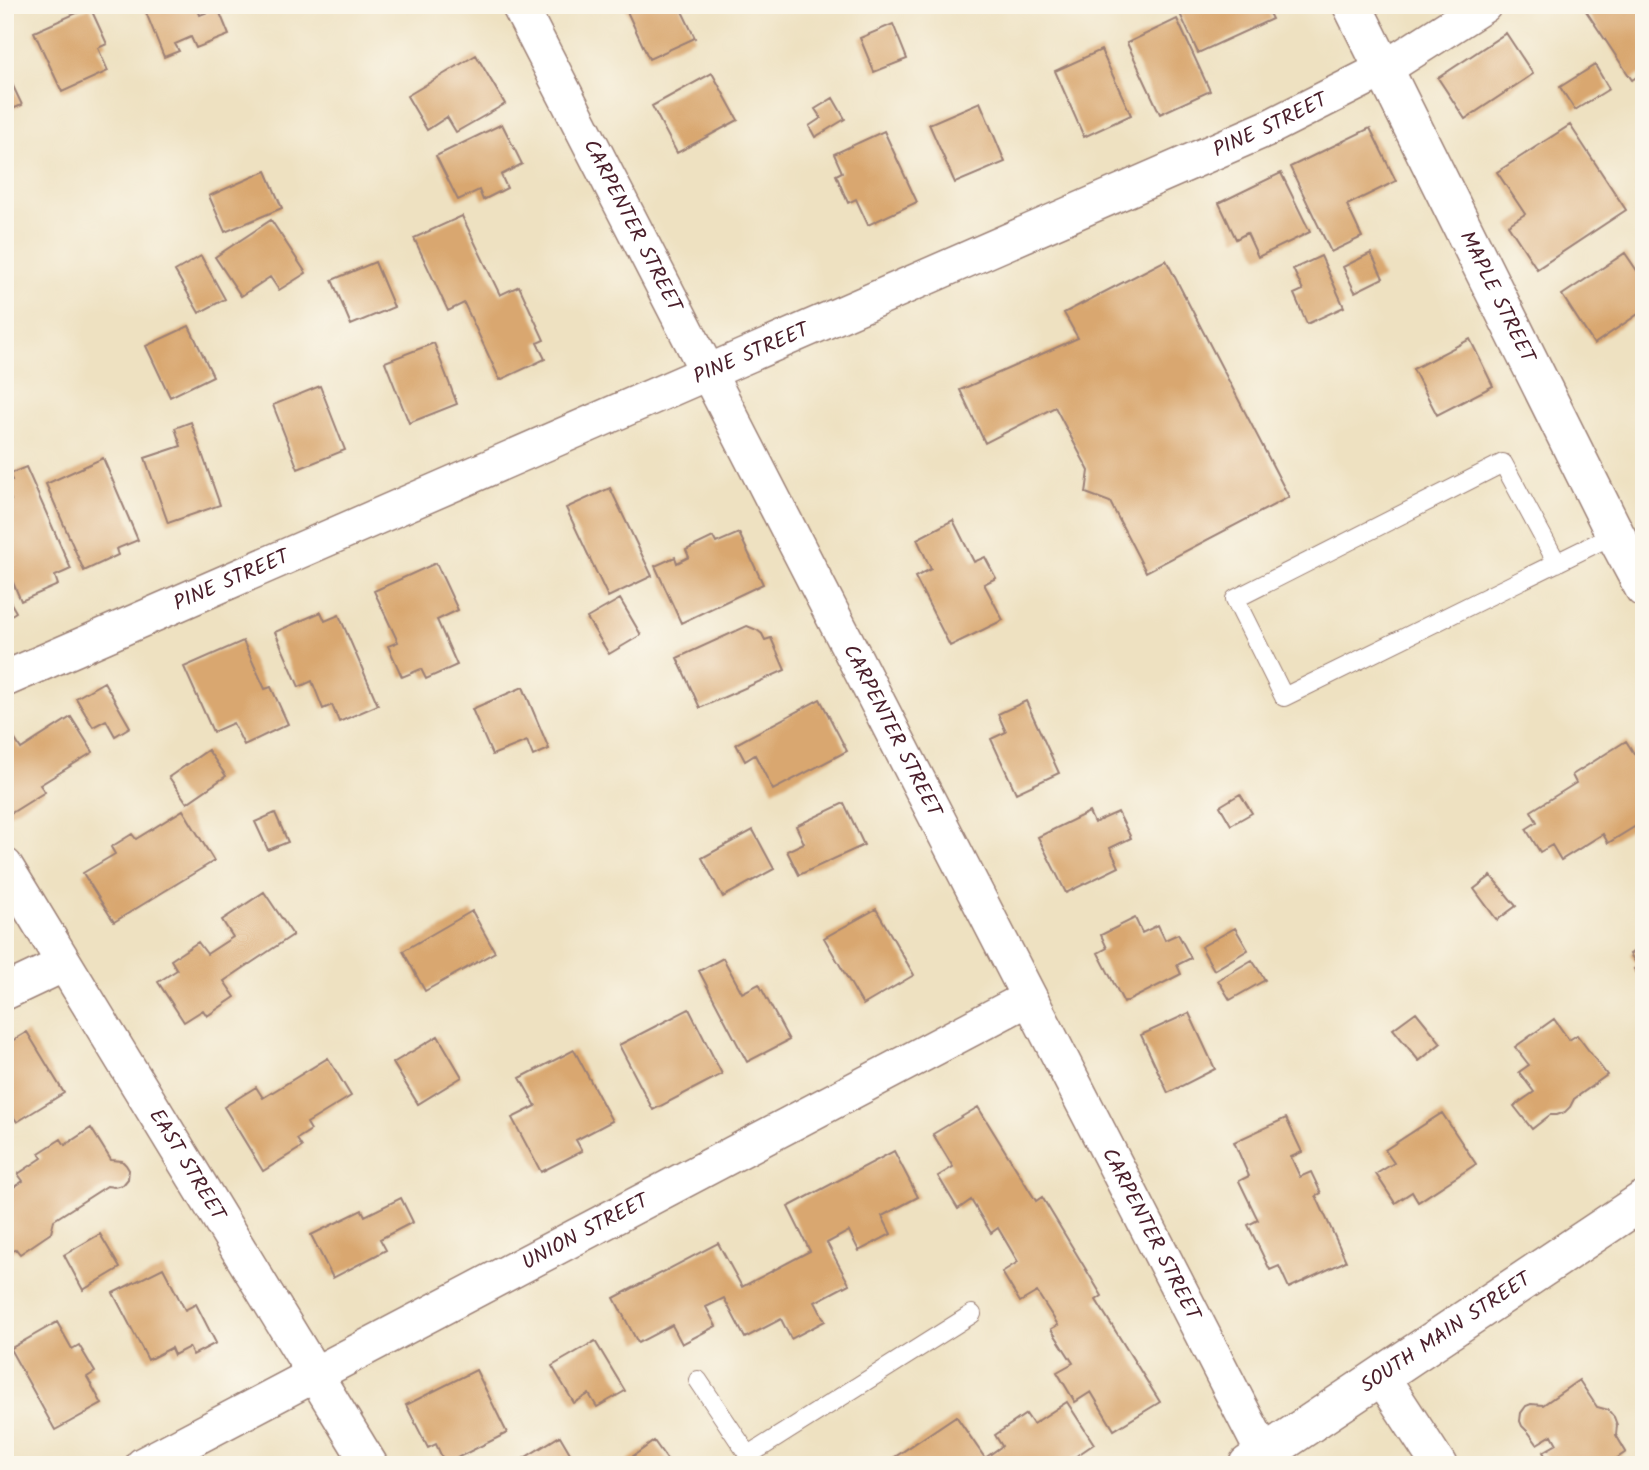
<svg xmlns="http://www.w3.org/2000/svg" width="1649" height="1470" viewBox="0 0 1649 1470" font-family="Kalam,sans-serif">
	<rect width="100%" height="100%" fill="#fbf7ec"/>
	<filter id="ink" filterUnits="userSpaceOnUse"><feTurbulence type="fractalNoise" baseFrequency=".0143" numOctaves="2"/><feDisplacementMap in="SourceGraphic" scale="14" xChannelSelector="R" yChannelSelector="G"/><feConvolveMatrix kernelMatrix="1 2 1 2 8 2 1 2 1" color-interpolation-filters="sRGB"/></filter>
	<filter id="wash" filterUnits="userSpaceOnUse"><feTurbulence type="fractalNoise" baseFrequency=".00686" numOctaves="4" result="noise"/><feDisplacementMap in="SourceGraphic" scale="28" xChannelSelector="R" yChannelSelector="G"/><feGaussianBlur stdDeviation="1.57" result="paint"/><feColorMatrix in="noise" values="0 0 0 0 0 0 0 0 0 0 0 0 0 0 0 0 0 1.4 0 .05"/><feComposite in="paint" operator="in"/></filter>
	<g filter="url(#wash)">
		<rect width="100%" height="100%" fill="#eee1c1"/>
		<g id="blocks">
			<!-- building -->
			<path fill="#d9a76f" d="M143,5h53l4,10 18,-7 11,27 -33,13 -5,-11 -16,7 4,7 -15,6z
				M624,5h55l16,33 -46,21z
				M1176,5h89l7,14 -74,34z
				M1582,5h62v67l-12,8z
				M90,7l17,37 -9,4 10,23 -46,21 -28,-60z
				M1177,19l33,72 -50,23 -33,-71z
				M893,24l14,35 -33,13 -14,-34z
				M1506,33l27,41 -68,45 -27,-41z
				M1101,50l30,65 -47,22 -29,-66z
				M476,55l29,49 -49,28 -9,-15 -20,13 -20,-34z
				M1595,65l14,24 -34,21 -15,-23z
				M5,69l17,36 -17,7z
				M712,73l26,47 -61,33 -25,-47z
				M833,98l12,21 -30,18 -6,-11 12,-8 -6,-9z
				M980,102l25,60 -50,21 -26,-59z
				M502,124l20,40 -21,11 6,13 -24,12 -4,-10 -21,10 -22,-44z
				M1570,125l56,85 -89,59 -29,-44 17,-11 -28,-42z
				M1370,128l26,53 -49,24 15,32 -31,15 -41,-85z
				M884,131l33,71 -49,23 -12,-26 -8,4 -12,-28 6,-3 -8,-18z
				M266,171l16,37 -57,24 -16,-36z
				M1281,173l29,59 -52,25 -11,-24 -11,6 -17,-36z
				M462,216l38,79 19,-9 25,54 -7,3 8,16 -45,21 -36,-77 -16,8 -34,-73z
				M271,220l35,53 -27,17 -9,-13 -29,19 -26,-39z
				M1371,253l12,25 -28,14 -12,-25z
				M1625,253l19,28v29l-50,34 -32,-49z
				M201,256l24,43 -26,14 -24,-42z
				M1321,256l23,51 -37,17 -13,-30 9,-4 -10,-21z
				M1166,260l123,237 -143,75 -36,-70 -24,-9 3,-22 -34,-64 -70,36 -25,-53 118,-52 -14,-25z
				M375,262l19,45 -43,18 -19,-45z
				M189,326l24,50 -43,21 -24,-51z
				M1470,339l23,47 -56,29 -24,-46z
				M434,343l23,61 -48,19 -24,-61z
				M320,386l25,64 -47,19 -25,-64z
				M191,422l29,83 -52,18 -23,-65 36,-12 -6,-18z
				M103,458l35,82 -22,9 2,6 -34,16 -38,-87z
				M26,467l45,102 -16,7 3,9 -37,16 -16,-37v-61l6,-3 -6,-13v-4l7,-3 -3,-6z
				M610,488l42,88 -44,21 -42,-89z
				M953,520l21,42 11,-5 11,21 -12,6 19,36 -53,26 -35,-69 16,-8 -14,-30z
				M739,533l24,51 -82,39 -26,-57 20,-9 2,6 12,-6 -3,-7 27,-13 3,6z
				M436,563l22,47 -21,10 20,45 -31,14 -5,-10 -19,8 -14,-31 10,-4 -24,-51z
				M5,593l11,19 -11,7z
				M620,599l21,36 -32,19 -22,-36z
				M321,612l4,9 14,-6 39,90 -39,17 -7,-17 -9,4 -11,-28 -13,6 -24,-55z
				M747,626l10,4 5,4 3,6 6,-2 14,32 -85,38 -23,-50z
				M243,641l22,48 6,-2 17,37 -44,21 -11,-22 -20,9 -29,-65z
				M104,682l26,45 -15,9 -9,-16 -13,7 -17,-29z
				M523,687l26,62 -16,7 -6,-15 -35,14 -20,-46z
				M820,699l27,52 -74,39 -18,-35 -10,6 -9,-17z
				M1026,701l33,72 -43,20 -25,-54 15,-7 -8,-18z
				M71,717l22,35 -53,33 5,7 -40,25v-93l16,25z
				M1626,741l18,28v52l-36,22 -5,-9 -42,26 -9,-15 -12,7 -14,-23 11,-7 -6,-11 45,-28 -4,-8z
				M208,750l18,26 -39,27 -18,-26z
				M1240,794l12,19 -21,12 -11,-19z
				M844,803l20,42 -65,30 -12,-24 17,-8 -8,-17z
				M183,810l31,51 -100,61 -31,-49 32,-19 -4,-7 21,-13 4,5z
				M1089,812l5,11 24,-11 13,26 -21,10 9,19 -53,26 -28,-56z
				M275,813l13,29 -20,8 -13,-28z
				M753,830l21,39 -51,28 -21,-39z
				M1491,876l25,30 -19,14 -23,-31z
				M264,892l29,43 -69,46 11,16 -28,19 -4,-6 -19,12 -26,-40 19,-12 -6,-10 27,-18 9,12 26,-17 -11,-17z
				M876,909l38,66 -51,30 -39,-67z
				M472,911l23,41 -70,39 -22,-40z
				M1135,918l7,15 16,-8 7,15 13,-6 13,24 -14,7 4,9 -57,29 -26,-50 9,-5 -6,-13z
				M1235,928l13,22 -34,20 -13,-23z
				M1644,944v39l-10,-14 4,-3 -8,-12z
				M723,958l19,35 17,-9 30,56 -42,22 -48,-91z
				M1252,960l13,20 -35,20 -12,-20z
				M689,1009l33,65 -69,36 -34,-65z
				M1416,1012l25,31 -22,18 -26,-32z
				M1189,1013l26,56 -47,24 -27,-58z
				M1554,1019l15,21 8,-5 30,40 -33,24 -4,8 -5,5 -8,3h-7l-18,14 -18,-23 20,-14 -15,-20 10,-7 -14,-18z
				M27,1032l37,61 -47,29 -12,-18v-59z
				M438,1036l24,41 -44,27 -25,-41z
				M574,1050l38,71 -36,19 6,11 -41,21 -29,-54 24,-12 -16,-28z
				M328,1058l23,38 -44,27 4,7 -14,9 5,8 -39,24 -39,-64 32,-20 7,11z
				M978,1107l58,94 6,-4 60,99 -6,4 64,102 -46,28 -23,-38 -16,10 -18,-30 16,-9 -22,-34 7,-4 -21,-33 -17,10 -18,-30 16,-10 -20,-34 -7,5 -20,-33 -13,9 -20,-33 15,-9 -20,-33z
				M1442,1113l34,51 -58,38 -6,-10 -17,11 -19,-29 18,-11 -9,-13z
				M1286,1118l16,34 -11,5 9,20 11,-5 10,21 -5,3 30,65 -57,27 -10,-22 -9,4 -22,-45 10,-5 -19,-39 10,-5 -15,-34z
				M91,1128l20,32 11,1 4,4 3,5 -1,9 -5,6 -9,2 -7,-1 -53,34 -3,13 -31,21 -4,-5 -9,6 -2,-3v-59l18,-12 -5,-7 24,-16 -3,-5 22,-14 4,6z
				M894,1151l24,46 -36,19 9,18 -32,17 -10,-20 -22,12 22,41 -34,18 10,19 -34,18 -10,-20 -36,19 -21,-40 -18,9 10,19 -34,18 -10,-19 -34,18 -24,-45 104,-55 24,44 68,-36 -22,-44z
				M401,1198l12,24 -33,17 6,11 -53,28 -22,-43 51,-25 3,6z
				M100,1234l20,34 -37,22 -19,-35z
				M163,1268l22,42 11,-6 20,39 -23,12 -4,-8 -15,8 -3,-7 -23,12 -35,-67z
				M57,1322l15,27 7,-4 16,27 -8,5 15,27 -47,26 -45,-81z
				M595,1341l30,50 -28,16 -8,-13 -15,9 -22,-37z
				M476,1370l31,63 -62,31 -9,-20 -8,4 -22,-43z
				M1579,1380l18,27 11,3 6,7 3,8 -1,10 10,17 -19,13h-56l-8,-13 14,-8 -5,-9 -15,9 -8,-11 -7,-7 -2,-5 1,-8 5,-7 5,-2 12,1z
				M1067,1402l27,42 -31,21h-180l73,-49 29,42 17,-12 -7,-11 31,-21 7,10z
				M560,1436l17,29h-64z
				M654,1441l17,24h-50z"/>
		</g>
	</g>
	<g filter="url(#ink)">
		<use href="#blocks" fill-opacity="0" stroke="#9c8076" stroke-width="2"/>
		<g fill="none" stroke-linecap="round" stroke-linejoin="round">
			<defs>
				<path id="lane" d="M1557,563l-54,-100 -268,136 49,98 331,-163
					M698,1380l57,85
					M749,1455l223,-141"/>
				<g id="street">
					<path id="s1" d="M519,5l745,1449"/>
					<path id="s2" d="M5,679l1263,-551 116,-59 100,-64"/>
					<path id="s3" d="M5,866l365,599"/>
					<path d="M5,992l59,-28"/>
					<path d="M1381,1376l58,89"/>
					<path id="s4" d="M143,1465l886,-467"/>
				</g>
				<g id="secondary">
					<path id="s5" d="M1352,5l263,529 29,54"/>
					<path id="s6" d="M1248,1465l396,-265"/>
				</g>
			</defs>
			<!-- lane casing -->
			<use href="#lane" stroke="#9c8076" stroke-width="20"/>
			<!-- street casing -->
			<use href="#street" stroke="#9c8076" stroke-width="38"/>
			<!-- secondary casing -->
			<use href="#secondary" stroke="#9c8076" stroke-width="41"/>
			<!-- lane -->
			<use href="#lane" stroke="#fff" stroke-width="18"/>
			<!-- street -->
			<use href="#street" stroke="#fff" stroke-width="35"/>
			<!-- secondary -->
			<use href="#secondary" stroke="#fff" stroke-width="38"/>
		</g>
	</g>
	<g text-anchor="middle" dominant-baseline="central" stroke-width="5" stroke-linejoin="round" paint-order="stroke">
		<!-- street labels -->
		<g font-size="21" fill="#4a1f2b" stroke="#fbf7ec">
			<text stroke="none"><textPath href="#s2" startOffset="1381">PINE STREET</textPath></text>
			<text stroke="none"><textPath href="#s1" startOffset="248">CARPENTER STREET</textPath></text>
			<text stroke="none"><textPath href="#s5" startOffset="326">MAPLE STREET</textPath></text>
			<text stroke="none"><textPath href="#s2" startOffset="814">PINE STREET</textPath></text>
			<text stroke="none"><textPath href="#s2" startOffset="247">PINE STREET</textPath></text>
			<text stroke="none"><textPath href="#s1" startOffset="816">CARPENTER STREET</textPath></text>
			<text stroke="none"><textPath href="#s3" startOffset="350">EAST STREET</textPath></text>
			<text stroke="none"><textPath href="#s4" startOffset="500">UNION STREET</textPath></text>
			<text stroke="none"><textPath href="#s1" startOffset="1382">CARPENTER STREET</textPath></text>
			<text stroke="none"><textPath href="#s6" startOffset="238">SOUTH MAIN STREET</textPath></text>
		</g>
	</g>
	<!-- margin -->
	<rect width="1649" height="1470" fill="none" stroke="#fbf7ec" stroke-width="28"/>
</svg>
